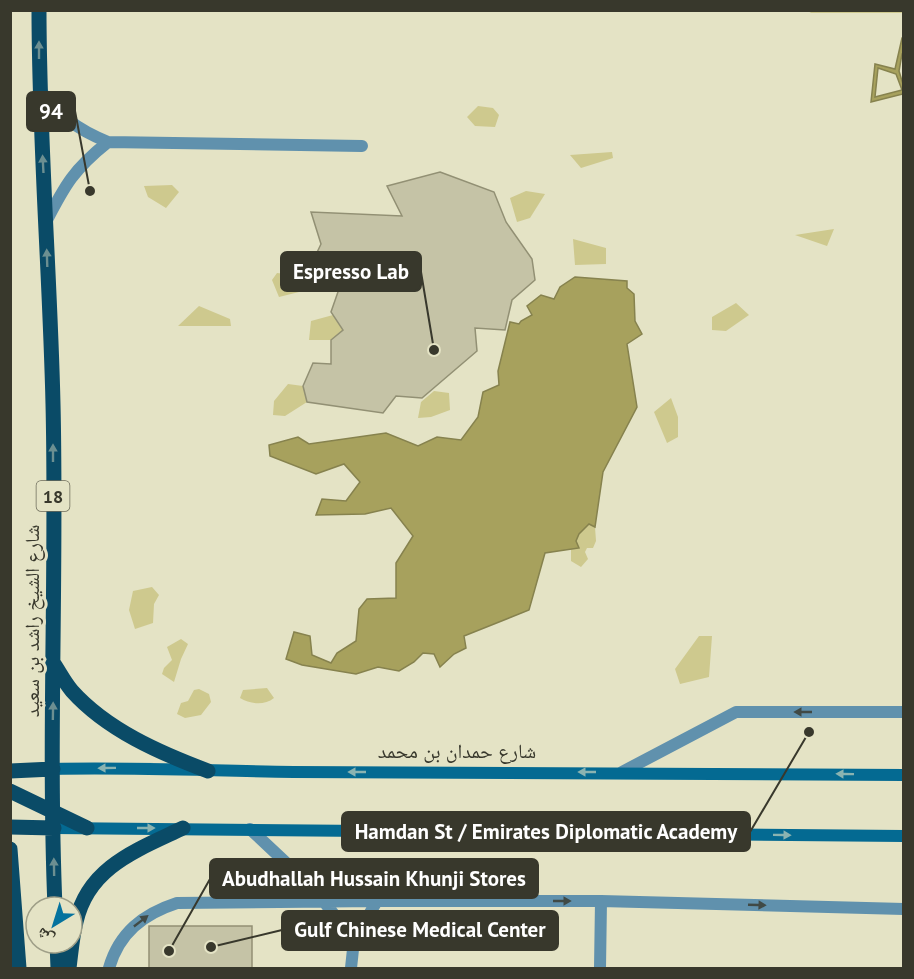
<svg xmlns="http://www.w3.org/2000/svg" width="914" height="979" viewBox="0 0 914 979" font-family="'PT Sans','Noto Naskh Arabic',sans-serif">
	<rect width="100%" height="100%" fill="#e4e3c5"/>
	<!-- green -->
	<path fill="#cec98e" d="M903,10v3h-92l-3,-2z
		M478,106l15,2 6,7 -4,12 -20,-1 -8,-9z
		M612,152l1,6 -32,10 -11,-13z
		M172,185l7,7 -13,16 -18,-11 -4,-11z
		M526,191l19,3 -15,24 -13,4 -7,-24z
		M834,229l-7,17 -32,-11z
		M573,239l33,9v16l-31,1z
		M277,273l25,3 -3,16 -20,5 -7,-17z
		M736,303l13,12 -23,16 -14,-1v-13z
		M199,306l31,13 1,7h-53z
		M333,315l10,15 -12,10h-22l2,-19z
		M288,384l15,2 4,16 -22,14 -12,-1 1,-14z
		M434,391l15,2 1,17 -19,7 -13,1 3,-16z
		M671,398l7,19v20l-11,6 -13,-31z
		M589,524l6,3 1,14 -3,7h-6l-2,4 3,7 -7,8 -10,-6v-12l7,-1 -2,-7 3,-7z
		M152,587l7,8 -5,9 -1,19 -18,6 -6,-19 4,-19z
		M699,636h13l-3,41 -29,7 -5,-15z
		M181,639l7,5 -7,15 -7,23 -12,-8 2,-6 8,-8 -5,-13z
		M267,688l7,10c-10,8 -24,6 -34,0l3,-8z
		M199,689l10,5 2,8 -10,13 -16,3 -8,-4 4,-11 7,-2 6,-11z"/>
	<!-- water -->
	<path fill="#a7a15d" stroke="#86824e" stroke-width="1.5" fill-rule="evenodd" d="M902,38h1v16h-1l-3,17 4,13v10l-32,8 4,-38 20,5zM878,68l18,6 6,16 -27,7z
		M575,277l52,4v7l7,6 1,27 7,13 -15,10 10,63 -34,65 -8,55 -6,-3 -10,10 -3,7 3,7 -34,5 -16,57 -65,26 2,12 -12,6 -14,13 -6,-13 -11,-1 -9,9 -15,9 -21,-4 -22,7 -54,-9 -16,-6 8,-27 16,4 2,19 19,8 6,-10 19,-12 3,-32 8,-10 29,-1v-35l17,-27 -22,-28 -26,6 -49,1 6,-16 24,2 14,-19 -16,-18 -28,10 -46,-18 -1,-11 29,-8 11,7 77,-11 32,13 19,-9 24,3 17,-23 5,-25 16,-7 -1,-14 12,-49 9,2 2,-3 11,-6 -5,-9 14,-11 13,4 6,-12z"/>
	<!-- building -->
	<path fill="#c5c3a6" stroke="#929074" stroke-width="1.5" d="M440,172l54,20 12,30 26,37 3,21 -23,20 -7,30 -30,-2 2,23 -55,47 -26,-2 -13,17 -76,-11 -4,-16 10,-23 18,1v-24l12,-10 -12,-18 8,-23 -27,-26 9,-19 -10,-32 91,4 -15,-30z
		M149,926h103v43h-103z"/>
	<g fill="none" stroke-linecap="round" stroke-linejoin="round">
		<!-- lane -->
		<path stroke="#6091ad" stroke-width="12" d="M39,89c21,27 37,40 69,53l254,4
			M46,222c19,-37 28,-53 62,-80
			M622,772l114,-60h168
			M250,829l64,60 40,51
			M109,968c10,-35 34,-54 68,-65l200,-2h224l303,8
			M351,968l3,-28 23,-39
			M600,968l1,-67"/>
		<!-- secondary -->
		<path stroke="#046a92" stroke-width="12" d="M53,769c81,-2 161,2 241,3 203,0 406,1 610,3
			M54,828l850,8"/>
		<!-- primary -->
		<path stroke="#0a4b67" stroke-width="15" d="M39,10c0,132 11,263 14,394 4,168 -5,336 2,503
			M54,664c6,9 11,19 18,27 35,39 88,62 136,80
			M10,771l43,-2
			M10,791l77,37
			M10,827l44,1
			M10,849l9,119
			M57,943l1,25
			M69,968c2,-15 3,-31 7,-46 12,-55 61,-72 107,-94"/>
	</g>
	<!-- one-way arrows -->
	<defs><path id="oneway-solid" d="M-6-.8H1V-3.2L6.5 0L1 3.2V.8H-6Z" transform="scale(1.5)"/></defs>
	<g fill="#6c8f91">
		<use href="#oneway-solid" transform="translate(39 50) rotate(-90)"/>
		<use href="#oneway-solid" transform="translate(43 164) rotate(-93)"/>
		<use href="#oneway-solid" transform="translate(47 258) rotate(-92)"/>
		<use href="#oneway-solid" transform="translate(53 453) rotate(-90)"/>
		<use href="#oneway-solid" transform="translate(53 711) rotate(-89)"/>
		<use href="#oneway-solid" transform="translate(54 867) rotate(-91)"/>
	</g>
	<g fill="#404a46">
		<use href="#oneway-solid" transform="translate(803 712) rotate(-180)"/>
		<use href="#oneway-solid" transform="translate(562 901)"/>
		<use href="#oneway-solid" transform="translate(757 905) rotate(2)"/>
		<use href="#oneway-solid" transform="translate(141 921) rotate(-38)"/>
	</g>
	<g fill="#8ab3b1">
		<use href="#oneway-solid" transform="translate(107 768) rotate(179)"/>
		<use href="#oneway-solid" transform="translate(357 772) rotate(-180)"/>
		<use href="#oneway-solid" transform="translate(587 772) rotate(-180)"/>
		<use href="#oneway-solid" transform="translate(845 774) rotate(-179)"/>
		<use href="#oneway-solid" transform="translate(146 828)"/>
		<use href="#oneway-solid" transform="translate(782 835) rotate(1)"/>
	</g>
	<g text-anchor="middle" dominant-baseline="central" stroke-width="6" stroke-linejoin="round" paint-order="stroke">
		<!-- shield labels -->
		<rect fill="#e4e3c5" stroke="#6c6b5a" stroke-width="1.5" x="36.5" y="481" width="33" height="30" rx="4.5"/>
		<g font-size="18" font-weight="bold" fill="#38382c">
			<text x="53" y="496">18</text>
		</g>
		<!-- street labels -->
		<g font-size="20" fill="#38382c" stroke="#e4e3c5">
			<text transform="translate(32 621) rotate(-90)">شارع الشيخ راشد بن سعيد</text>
			<text x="457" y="751">شارع حمدان بن محمد</text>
		</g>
	</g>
	<!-- callouts -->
	<path fill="none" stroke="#38382c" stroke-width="2" d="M90 191L75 111M434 350L421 272M809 732L750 832M169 951L210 879M211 947L282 930"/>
	<g fill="#38382c" stroke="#e4e3c5" stroke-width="2">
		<circle cx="90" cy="191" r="6"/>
		<circle cx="434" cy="350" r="6"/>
		<circle cx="809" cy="732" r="6"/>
		<circle cx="169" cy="951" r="6"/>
		<circle cx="211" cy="947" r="6"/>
	</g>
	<g fill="#38382c" stroke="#38382c" stroke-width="2">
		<rect x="27" y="92" width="48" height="39" rx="6"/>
		<rect x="281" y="252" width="140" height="39" rx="6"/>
		<rect x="342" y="812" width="408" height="39" rx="6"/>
		<rect x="210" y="859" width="328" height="39" rx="6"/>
		<rect x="282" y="911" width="276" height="39" rx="6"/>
	</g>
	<g font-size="21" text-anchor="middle" font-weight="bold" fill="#fff">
		<text x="51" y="119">94</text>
		<text x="351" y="279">Espresso Lab</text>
		<text x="546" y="839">Hamdan St / Emirates Diplomatic Academy</text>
		<text x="374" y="886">Abudhallah Hussain Khunji Stores</text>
		<text x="420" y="937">Gulf Chinese Medical Center</text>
	</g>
	<!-- border -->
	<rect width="914" height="979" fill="none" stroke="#38382c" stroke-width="24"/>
	<!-- north arrow -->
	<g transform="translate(54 925) rotate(218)"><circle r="28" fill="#e4e3c5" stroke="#9f9f88" stroke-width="1.5"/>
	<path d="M0-4.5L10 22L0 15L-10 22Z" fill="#05739e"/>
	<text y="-9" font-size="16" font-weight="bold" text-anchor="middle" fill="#38382c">ش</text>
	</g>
</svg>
